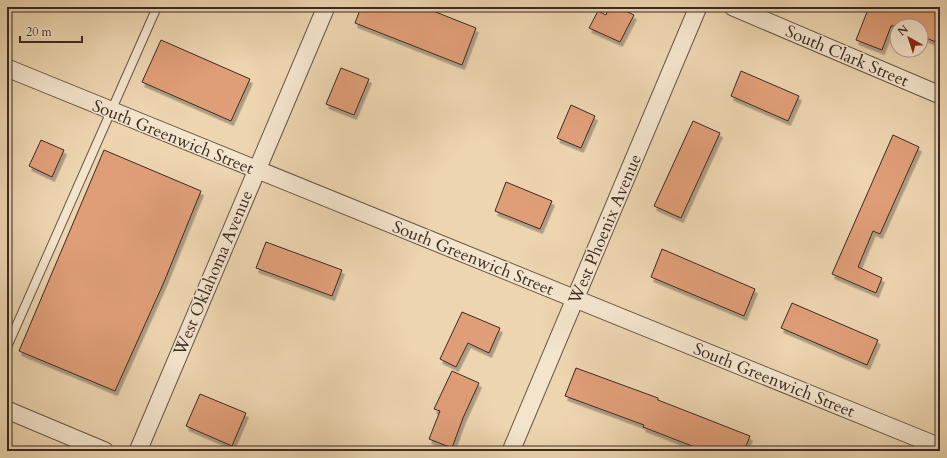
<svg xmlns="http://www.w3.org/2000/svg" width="947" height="458" viewBox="0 0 947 458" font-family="Cardo,serif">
	<defs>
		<filter id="shadow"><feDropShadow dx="2.5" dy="4.5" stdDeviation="0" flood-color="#0004"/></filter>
	</defs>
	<rect width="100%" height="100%" fill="#edd5b0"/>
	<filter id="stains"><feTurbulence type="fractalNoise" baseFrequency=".005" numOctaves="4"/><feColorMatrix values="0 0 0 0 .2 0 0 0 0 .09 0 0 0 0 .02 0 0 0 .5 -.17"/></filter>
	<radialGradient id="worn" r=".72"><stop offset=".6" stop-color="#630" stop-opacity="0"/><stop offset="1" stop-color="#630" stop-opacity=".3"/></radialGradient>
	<!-- building -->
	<path fill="#e09e78" stroke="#392a23" filter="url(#shadow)" d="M361,7h62l53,21 -14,37 -107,-42z
		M609,7h8l17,8 -14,27 -31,-14 9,-17 8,4z
		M869,7h71v25l-4,10 -15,-6v-10h-30l-9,24 -26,-10z
		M161,40l89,39 -19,42 -89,-39z
		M341,68l28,11 -15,36 -28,-11z
		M741,71l58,25 -11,25 -57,-25z
		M571,105l24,11 -14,32 -24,-10z
		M693,121l27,12 -39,85 -27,-12z
		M893,135l26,12 -39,87 -7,-3 -15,36 24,11 -6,15 -44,-19z
		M41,140l23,10 -12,27 -23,-11z
		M104,150l97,41 -37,91 -49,109 -96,-40z
		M506,182l46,19 -12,28 -45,-18z
		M266,242l76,28 -10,26 -76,-28z
		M662,249l93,40 -11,27 -93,-39z
		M792,303l86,37 -11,25 -86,-37z
		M462,312l38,16 -11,25 -21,-10 -12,24 -16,-8z
		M576,368l82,30v2l92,36 -6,15h-39l-62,-24 1,-2 -79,-29z
		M452,371l27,12 -16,35 -11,30 -23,-9 11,-28 -6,-2z
		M200,394l46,19 -14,33 -46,-20z"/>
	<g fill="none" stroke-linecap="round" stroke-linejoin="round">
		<defs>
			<path id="service" d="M7,347l150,-340"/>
			<path id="minor" d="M733,7l207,88
				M7,68l933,379
				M7,410l98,41
				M138,451l188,-444
				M511,451l187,-444"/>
		</defs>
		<!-- service casing -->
		<use href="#service" stroke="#665546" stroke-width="10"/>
		<!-- minor casing -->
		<use href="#minor" stroke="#665546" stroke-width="19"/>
		<!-- service -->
		<use href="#service" stroke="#f3e4cc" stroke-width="8"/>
		<!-- minor -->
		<use href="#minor" stroke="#f3e4cc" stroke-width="17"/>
	</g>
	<g text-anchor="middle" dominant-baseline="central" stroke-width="3" stroke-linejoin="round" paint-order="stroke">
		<!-- street labels -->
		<g font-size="17" fill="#392a23" stroke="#f3e4cc">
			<text transform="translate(847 56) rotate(23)">South Clark Street</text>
			<text transform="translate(173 137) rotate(22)">South Greenwich Street</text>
			<text transform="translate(605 229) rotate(-67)">West Phoenix Avenue</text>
			<text transform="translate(473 258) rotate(22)">South Greenwich Street</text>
			<text transform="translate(213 273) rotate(-67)">West Oklahoma Avenue</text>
			<text transform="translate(774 380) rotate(22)">South Greenwich Street</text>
		</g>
	</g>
	<!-- margin -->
	<rect width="947" height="458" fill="none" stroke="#edd5b0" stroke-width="24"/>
	<rect x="8" y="8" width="931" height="442" fill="none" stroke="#392a23" stroke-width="2"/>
	<rect x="12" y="12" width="923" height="434" fill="none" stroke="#392a23"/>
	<!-- north arrow -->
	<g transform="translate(909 38) rotate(321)"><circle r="19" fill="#f3e4cc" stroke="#a99a88"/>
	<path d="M0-3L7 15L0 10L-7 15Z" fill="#8f2418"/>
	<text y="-6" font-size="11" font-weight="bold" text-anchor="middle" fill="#392a23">N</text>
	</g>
	<!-- scale -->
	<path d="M20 36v6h62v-6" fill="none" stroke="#392a23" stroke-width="2"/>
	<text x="26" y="36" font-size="12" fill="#392a23" stroke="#f3e4cc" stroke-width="3" paint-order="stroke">20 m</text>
	<rect width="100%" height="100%" filter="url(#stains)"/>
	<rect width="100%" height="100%" fill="url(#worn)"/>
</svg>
